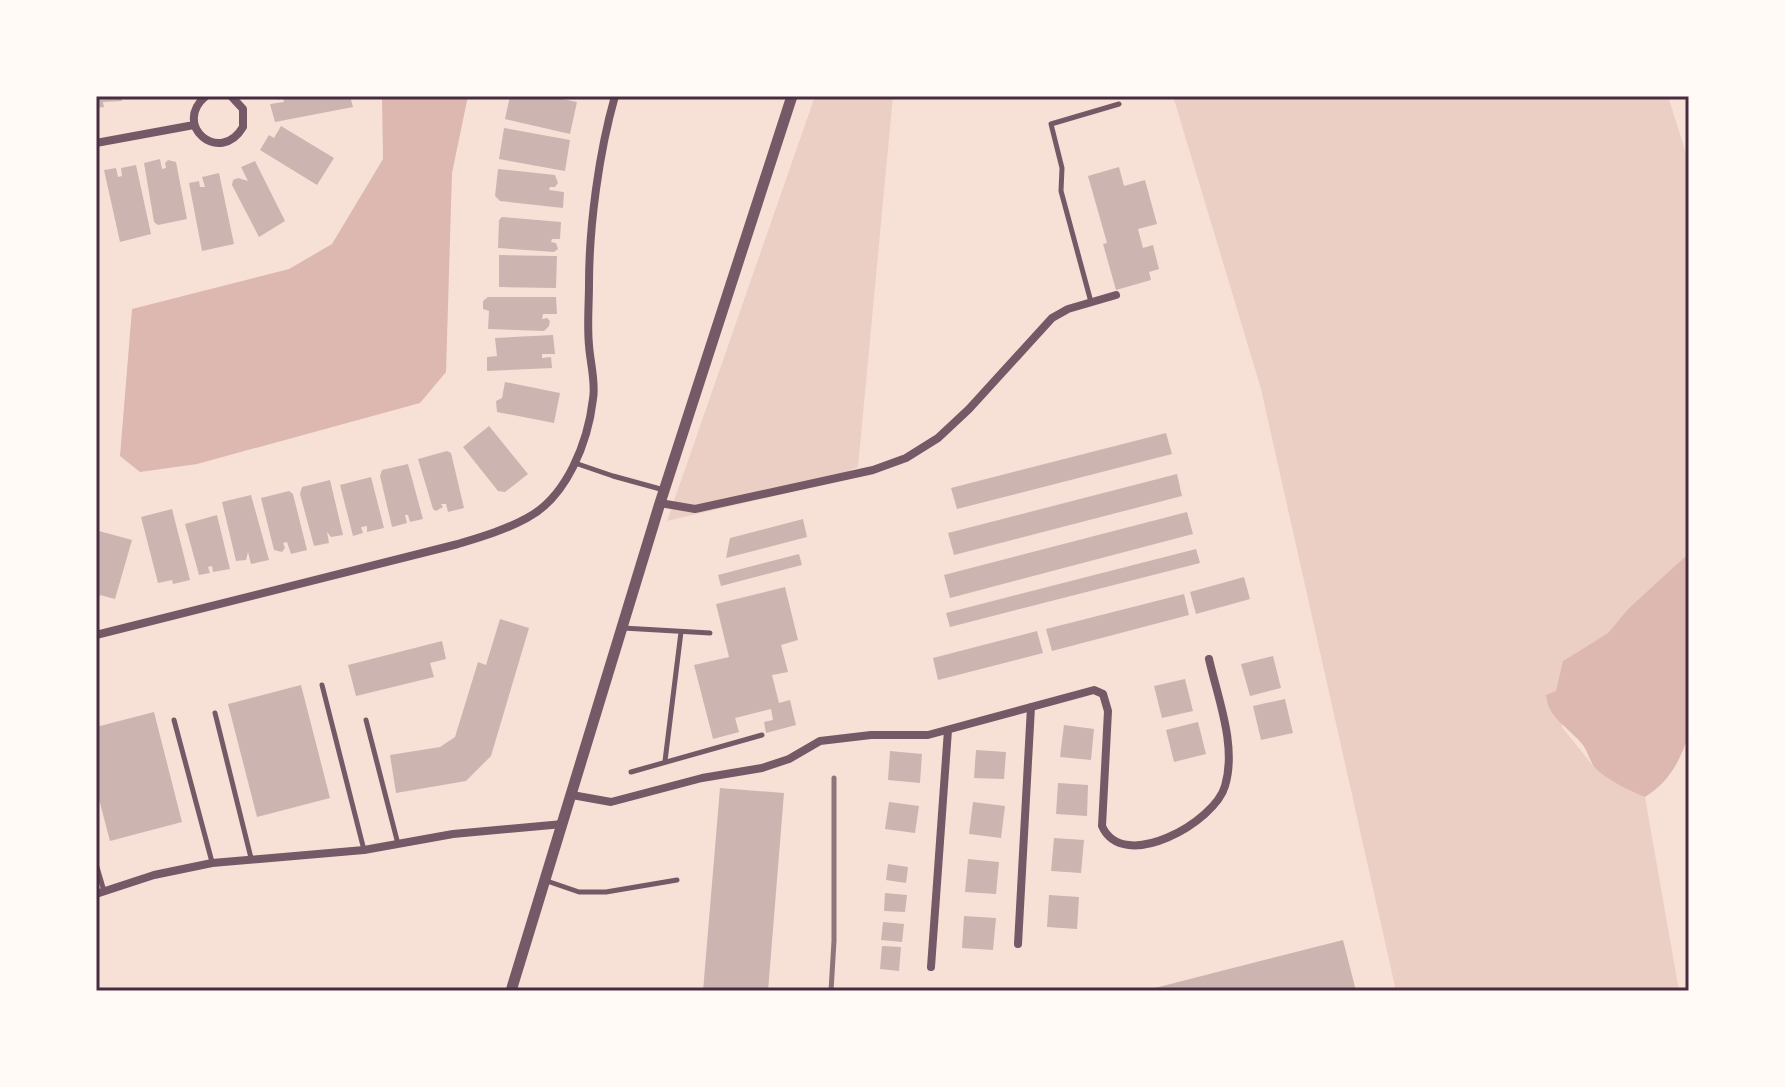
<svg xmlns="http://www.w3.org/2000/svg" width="1785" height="1087" viewBox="0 0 1785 1087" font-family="'Fira Sans',sans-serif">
	<rect width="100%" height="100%" fill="#f7e1d7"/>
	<!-- green -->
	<path fill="#ebcfc5" d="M815,96h78l-35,371 -55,22 -136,32z
		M1173,96h495l21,67v390l-61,56 -20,24 -45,28 -1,66 32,40 51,30 34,194h-283l-135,-602z"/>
	<!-- water -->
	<path fill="#dcb8b0" d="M382,96h86l-16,77 -6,199 -26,31 -223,61 -57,8 -20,-16 12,-147 157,-40 43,-25 51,-85z
		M1689,553v181c-9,27 -19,47 -44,63 -17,-7 -36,-16 -50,-29 -5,-6 -7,-16 -12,-23 -13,-17 -35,-26 -37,-50l10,-4 7,-30 45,-28 20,-24z"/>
	<!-- building -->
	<path fill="#ccb4b1" d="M96,96h25l1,5 -19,1 1,5 -8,1z
		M278,96h72l3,11 -78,15 -5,-18 14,-2 -1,-4 -5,2z
		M510,96h39l28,6 -7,32 -65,-15z
		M281,126l53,32 -17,27 -57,-35 9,-15 5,3z
		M504,128l66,12 -5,31 -66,-12z
		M160,159l2,10 4,-1 -1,-5 3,-3 8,2 11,57 -29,6 -4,-3 -10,-59z
		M255,161l30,60 -26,16 -27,-52 1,-5 5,-2 10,3 -7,-14z
		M136,165l15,69 -31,8 -16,-72 12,-2 2,9 4,-1 -1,-8z
		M1119,167l5,19 21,-6 12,44 -19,5 5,19 10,-3 6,24 -10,3 2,8 -35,10 -13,-46 4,-1 -19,-67z
		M498,169l57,6 3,8 -3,4h-5l-1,3 15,2 -1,16 -63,-7 -5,-5z
		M219,173l15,71 -32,7 -13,-68 10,-2 1,6h5l-3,-10z
		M502,217l59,5 -1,17h-8l-1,3 5,1 2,6 -4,3 -56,-4 1,-28z
		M499,255l58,1 -1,32 -57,-1z
		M488,297h68l1,17h-14l-1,5 5,-1 3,3 -1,5 -5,5 -56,-2 1,-18 -6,-2v-8z
		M553,335l2,19h-13v4l9,-1 1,11 -65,3v-14l10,-1 -2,-18z
		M505,382l55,11 -6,30 -57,-11 -1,-11 6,-3z
		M489,426l39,48 -23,18 -7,-1 -35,-44z
		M1166,433l6,21 -215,55 -6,-21z
		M447,451l4,2 13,55 -16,4 -2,-8h-5l2,3 -7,4 -3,-2 -15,-50z
		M408,464l15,55 -13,3 -2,-7h-3l2,8 -15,4 -12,-51 2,-6z
		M1177,474l5,22 -228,59 -6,-22z
		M371,477l13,51 -17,4v-6l-6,1 2,6 -10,3 -13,-51z
		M330,480l13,55 -12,2 -4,-5 2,11 -15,3 -14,-52 2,-7z
		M289,491l4,3 14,56 -16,4 -4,-12 -4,1 2,5 -3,4 -8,-2 -13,-52z
		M251,495l18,65 -18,4 -3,-12 -2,8 -10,1 -14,-59z
		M172,509l18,71 -17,4 -1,-4 -14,3 -17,-66z
		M1187,512l6,22 -243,64 -6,-23z
		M217,515l13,54 -17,3 -1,-6 -4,1 2,6 -11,2 -14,-51z
		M803,519l4,18 -81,21 4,-20z
		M99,531l33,9 -17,59 -15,-4 -1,4 -3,-1v-56z
		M1196,549l4,14 -250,64 -4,-14z
		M799,554l3,11 -81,21 -3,-11z
		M1244,577l6,22 -54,15 -6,-22z
		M785,587l13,53 -17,5 7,27 -16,3 7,28 11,-3 6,25 -30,8 -2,-11 9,-2 -2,-11 -36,9 4,14 -26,7 -19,-74 35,-8 -13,-53z
		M1184,594l5,21 -137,36 -6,-22z
		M500,619l29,9 -38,128 -25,25 -70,12 -6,-38 50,-8 15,-10 23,-75 8,3z
		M1037,631l6,22 -105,27 -5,-22z
		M442,641l4,18 -16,4 4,14 -78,19 -8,-31z
		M1273,656l8,32 -31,8 -9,-32z
		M1185,679l8,32 -31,7 -8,-32z
		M301,685l29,113 -73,19 -29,-113z
		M1285,699l8,34 -32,7 -8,-34z
		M154,712l28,110 -72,19 -14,-53v-61z
		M1198,722l8,32 -32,8 -8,-32z
		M1064,725l30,4 -3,31 -31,-3z
		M976,750l30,2 -2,27 -30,-1z
		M890,751l32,3 -2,29 -32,-3z
		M1058,783l30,2 -1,31 -31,-2z
		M720,788l64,5 -16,198h-65z
		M889,802l30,4 -4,27 -30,-4z
		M973,802l32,4 -4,32 -32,-4z
		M1054,838l30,2 -3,33 -30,-2z
		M968,859l31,3 -3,32 -31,-2z
		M888,864l20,3 -2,16 -20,-3z
		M885,893l22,2 -2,17 -21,-1z
		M1049,895l30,2 -2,32 -30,-2z
		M964,916l32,2 -3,32 -31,-2z
		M883,922l21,2 -2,18 -21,-2z
		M1343,940l13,51h-209v-1z
		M882,946l19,1 -2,24 -19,-2z"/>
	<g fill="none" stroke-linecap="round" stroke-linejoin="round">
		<!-- service -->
		<path stroke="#755966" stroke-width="5" d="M1091,302l-30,-111 1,-23 -11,-44 68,-20
			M575,463l38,13 51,14
			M623,628l87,5
			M322,685l42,165
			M215,713l36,145
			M174,720l38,142
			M366,720l32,124
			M665,761l16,-129
			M631,772l131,-37
			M96,864l8,27
			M547,881l32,11h27l71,-12"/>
		<!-- minor -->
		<path stroke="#755966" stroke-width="8" d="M206,96c-35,29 14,70 37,31v-18l-12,-13
			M96,143l98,-18
			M660,503l35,6 178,-39 33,-12 32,-20 31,-29 83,-91 16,-9 48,-14
			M96,635l362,-91c23,-7 47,-14 69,-26 40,-21 61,-76 66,-119 3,-17 -3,-37 -4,-54 -2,-20 0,-41 0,-61 0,-58 10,-132 26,-188
			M572,795l39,7 91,-24 60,-10 27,-9 31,-18 51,-6h57l166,-45 9,4 5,17 -6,115c21,48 113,-4 123,-40 12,-40 -7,-87 -16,-127
			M96,894l58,-19 58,-12 152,-13 89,-16 110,-10
			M1018,944l13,-237
			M931,967l17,-237"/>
		<!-- tertiary -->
		<path stroke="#755966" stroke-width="11" d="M511,991l149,-488 132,-407"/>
		<!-- rail -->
		<path stroke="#8f747c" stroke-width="5" d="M831,991l3,-50v-163"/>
	</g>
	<!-- border -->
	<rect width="1785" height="1087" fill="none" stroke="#fffaf5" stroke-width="196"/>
	<rect x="98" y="98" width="1589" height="891" fill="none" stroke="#4a2c40" stroke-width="3"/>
</svg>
